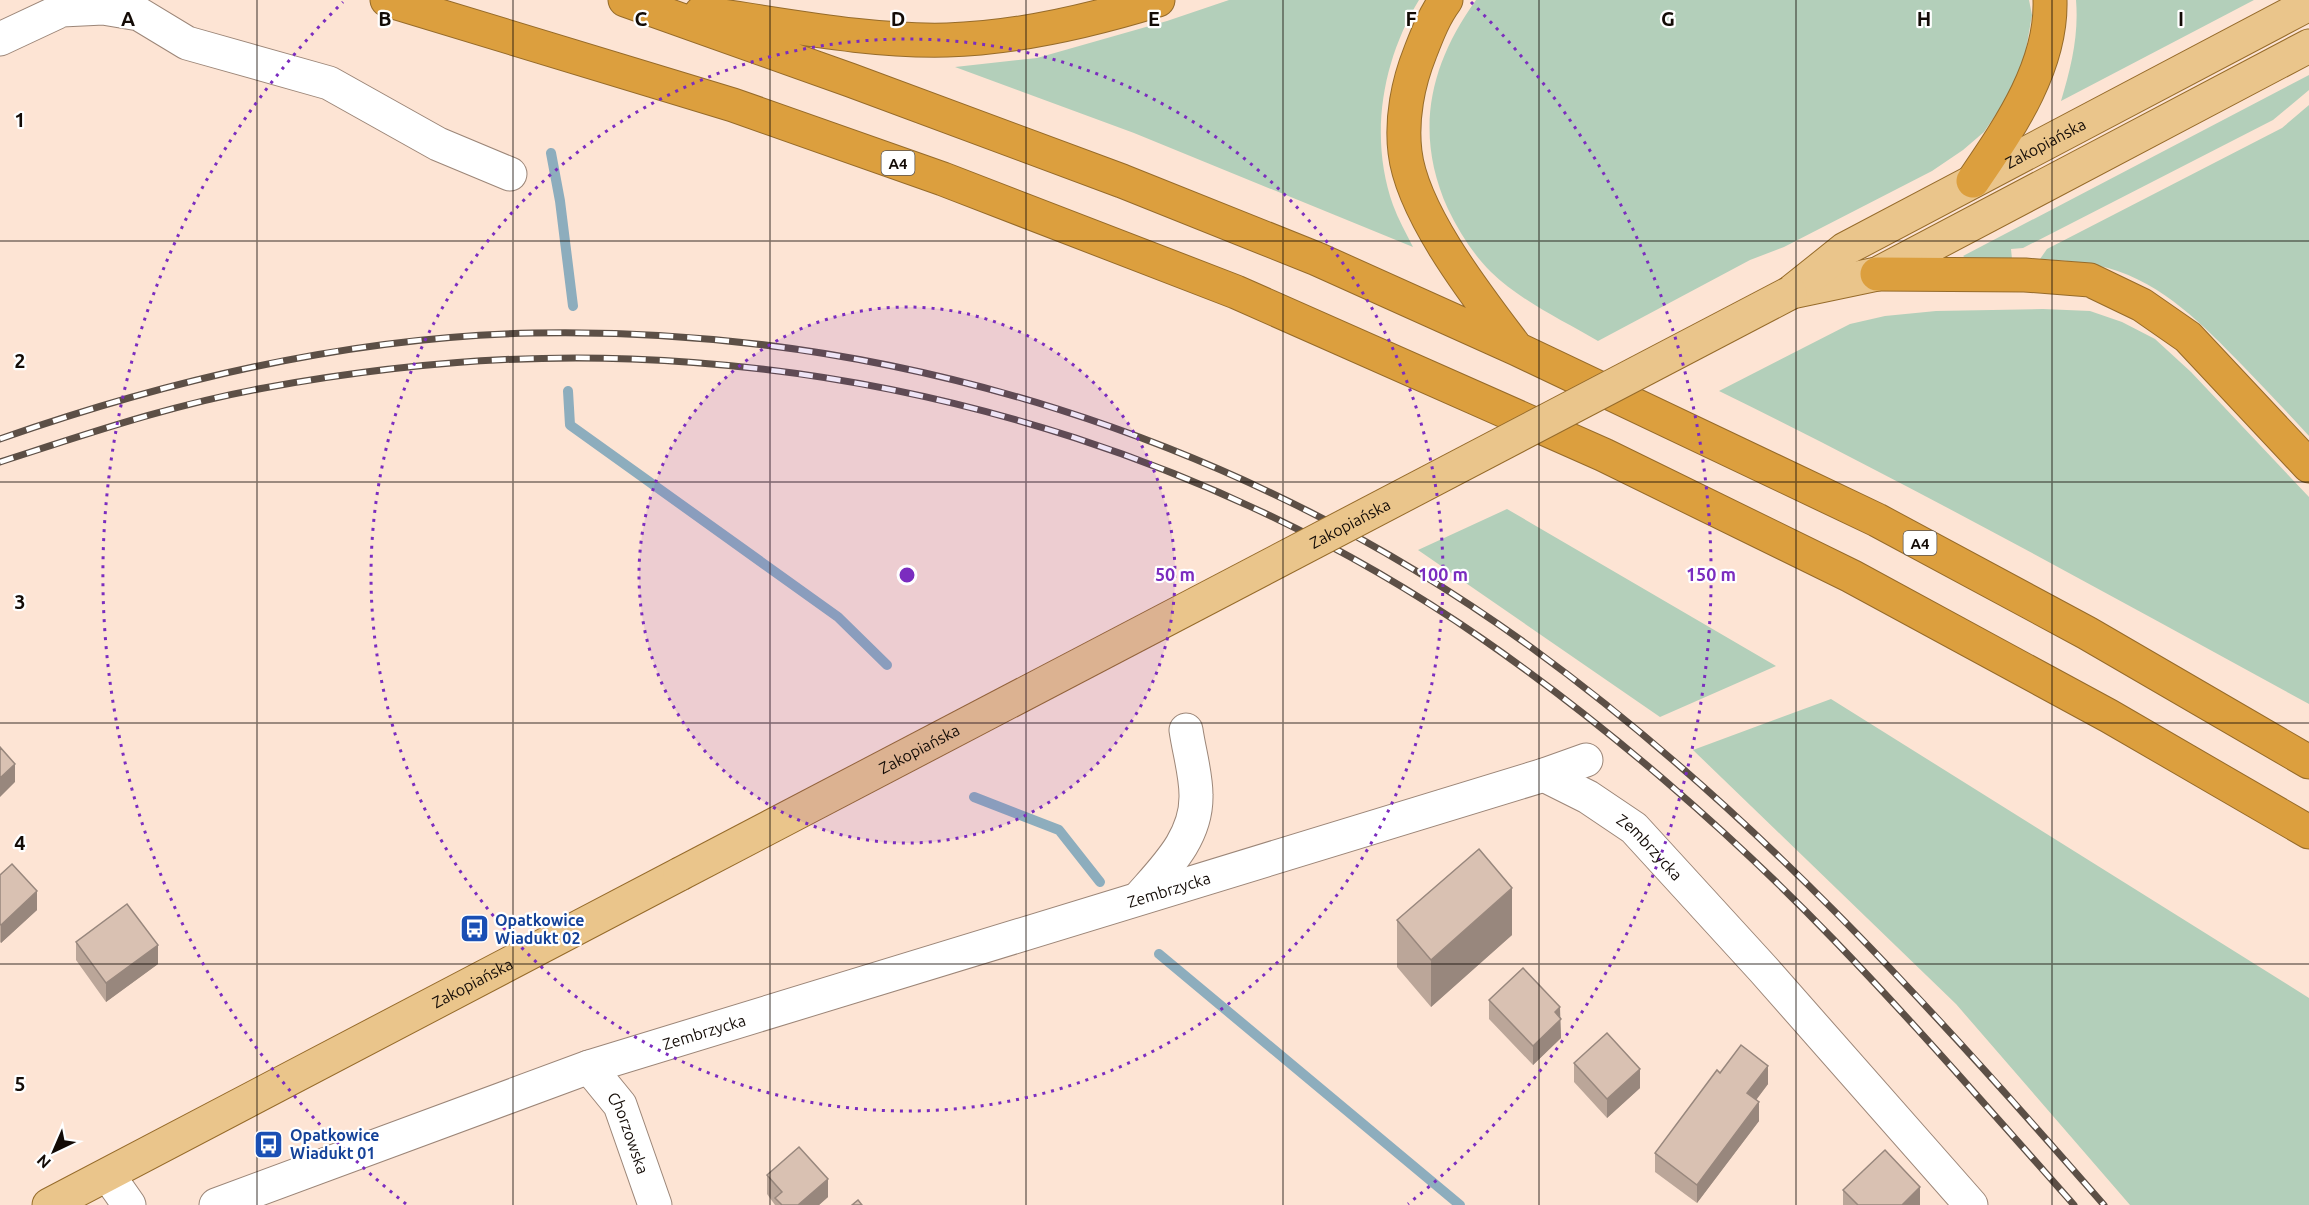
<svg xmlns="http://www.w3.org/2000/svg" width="2309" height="1205" viewBox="0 0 2309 1205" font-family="Ubuntu,sans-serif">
	<rect width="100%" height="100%" fill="#fde4d4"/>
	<!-- green -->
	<path fill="#b3cfba" d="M1229,0h190c-37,61 -50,137 -26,205 5,14 13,28 20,42l-279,-114 -179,-66 82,-9 130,-37z
		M1476,0h553l3,15 -8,46 -15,34 -25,37 -21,18 -31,21 -148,76 -34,13 -152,81c-36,-21 -77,-40 -107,-69 -18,-18 -32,-40 -43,-63 -34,-75 -19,-144 28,-209z
		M2076,0h178l-193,101c10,-33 18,-66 15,-101z
		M2309,75v15l-36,30 -250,128 -12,1 1,10h-45l-4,-3z
		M2309,105v331c-22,-24 -44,-47 -66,-70 -40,-41 -79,-82 -135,-98 -23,-6 -45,-8 -68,-9l7,-10 235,-121z
		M2043,309l47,2 32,11 33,17 36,33 118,125v207c-196,-107 -390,-215 -590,-313l131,-67 35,-8 51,-5z
		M1507,509l269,157 -116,51 -242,-167z
		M1831,699l478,299v207h-179l-174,-201 -263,-254z"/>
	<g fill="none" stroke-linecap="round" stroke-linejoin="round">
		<!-- stream -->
		<path stroke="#8dadbd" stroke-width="10" d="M551,153l9,48 13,105
			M568,391l2,34 268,192 49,48
			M974,797l85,33 41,52
			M1159,954l301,251"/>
		<defs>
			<g id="minor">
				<path d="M0,39l62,-29 41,-2 36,6 48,29 142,40 109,61 72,30"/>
				<path id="s1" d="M1544,775l44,22 46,31 129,141 208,236"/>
				<path d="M1139,898c26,-30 58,-60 57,-103 0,-21 -7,-44 -10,-65"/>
				<path id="s2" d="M589,1067l31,38 35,100"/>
				<path d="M108,1175l21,30"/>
				<path id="s3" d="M216,1205l373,-138 955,-292 42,-15"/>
			</g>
			<g id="major">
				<path d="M1796,291l81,-17 432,-228"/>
				<path id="s4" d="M1790,293l55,-44 464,-245"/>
				<path id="s5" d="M49,1205l631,-331"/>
			</g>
			<path id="highway" d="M387,0l346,105 210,74 293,113 368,163 247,121 258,140 200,116
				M625,0l225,80 272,101 195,78 200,90 360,171 210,113 222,129
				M1446,0c-12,16 -19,35 -26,53 -12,30 -19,66 -15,99 7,61 72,144 109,193
				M701,13c81,11 164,29 246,27 72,-2 143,-19 211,-40
				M1973,181c36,-53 79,-114 77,-181
				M1877,274l148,1 65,5 52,25 46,32 121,129"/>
		</defs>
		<!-- minor casing -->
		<use href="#minor" stroke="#9c8678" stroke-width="35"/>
		<!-- major casing -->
		<use href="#major" stroke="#966b2a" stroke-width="35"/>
		<!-- highway casing -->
		<use href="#highway" stroke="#966b2a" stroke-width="35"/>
		<!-- minor -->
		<use href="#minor" stroke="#fff" stroke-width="33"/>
		<!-- major -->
		<use href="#major" stroke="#eac58b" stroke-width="33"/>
		<!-- highway -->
		<use href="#highway" stroke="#dc9f3e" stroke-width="33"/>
		<defs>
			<path id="rail" d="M0,439c171,-60 351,-102 533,-106 357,-7 710,105 999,315 217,158 397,356 572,557
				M0,462c87,-28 174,-58 264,-74 121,-22 244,-34 367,-29 302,11 601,107 850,279 123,85 249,194 353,302 83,86 161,176 240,265"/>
		</defs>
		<!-- rail casing -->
		<use href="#rail" stroke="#5c4f46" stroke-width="7"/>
		<!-- rail -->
		<use href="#rail" stroke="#fff" stroke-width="4.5" stroke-dasharray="14" stroke-linecap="butt"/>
		<defs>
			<g id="major-bridge">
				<path id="s6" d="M680,874l1110,-581"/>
			</g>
		</defs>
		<!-- major-bridge casing -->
		<use href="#major-bridge" stroke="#966b2a" stroke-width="35" stroke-linecap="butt"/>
		<!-- major-bridge -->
		<use href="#major-bridge" stroke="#eac58b" stroke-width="33"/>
	</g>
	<!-- wall -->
	<path fill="#bba699" d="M0,875l37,35 -36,33 -1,-1z
		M1397,920l115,15 -81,72 -34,-40z
		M76,942l82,22 -52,38 -30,-42z
		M1489,1000l71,18 1,20 -28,27 -44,-46z
		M1574,1063l66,25 -33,30 -33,-36z
		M1720,1073l48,11 -12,16 3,21 -62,82 -42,-31v-19z
		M767,1175l61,22 -9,8h-44l-8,-11z
		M1843,1190l77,15h-77z"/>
	<!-- shaded-wall -->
	<path fill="#98877d" d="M15,764v18l-15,15v-19z
		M1512,888v47l-81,72v-47z
		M37,891v19l-36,33v-18z
		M158,945v19l-52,38v-19z
		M1560,1007l1,31 -28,27v-19l22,-34z
		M1768,1066v18l-21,28v-19z
		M1640,1069v19l-33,30v-19z
		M1759,1102v19l-62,82v-18z
		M828,1179v18l-9,8h-21z
		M1920,1187v18h-18z"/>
	<!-- building -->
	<path fill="#d9c1b2" stroke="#98877d" stroke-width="1.5" d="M0,747l15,17 -15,14z
		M1479,849l33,39 -81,72 -34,-40z
		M12,864l25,27 -36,34 -1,-1v-49z
		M127,904l31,41 -52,38 -30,-41z
		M1523,968l37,39 -5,5 6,7 -28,27 -44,-46z
		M1607,1033l33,36 -33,30 -33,-36z
		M1741,1045l27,21 -21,27 12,9 -62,83 -42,-32 62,-83 3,3z
		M799,1147l29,32 -30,26h-16l-7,-7 7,-6 -15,-17z
		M1885,1150l35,37 -18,18h-44l-15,-15z
		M858,1200l4,5h-10z"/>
	<!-- grid -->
	<path fill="none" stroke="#130b06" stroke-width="1.5" stroke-opacity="0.55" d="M257,0v1205M513,0v1205M770,0v1205M1026,0v1205M1283,0v1205M1539,0v1205M1796,0v1205M2052,0v1205M0,241h2309M0,482h2309M0,723h2309M0,964h2309"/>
	<!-- distance rings -->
	<circle cx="907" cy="575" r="268" fill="#7b2cbf" fill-opacity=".12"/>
	<g fill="none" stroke="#7b2cbf" stroke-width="3" stroke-dasharray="3 6">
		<circle cx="907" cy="575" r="268"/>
		<circle cx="907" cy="575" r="536"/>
		<path d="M406 1204A804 804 0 0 1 343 2M1471 2A804 804 0 0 1 1408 1204"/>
	</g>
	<!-- icons -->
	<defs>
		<symbol id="bus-square" viewBox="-11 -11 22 22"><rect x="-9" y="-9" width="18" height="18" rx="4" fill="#1a4fb4" stroke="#fff"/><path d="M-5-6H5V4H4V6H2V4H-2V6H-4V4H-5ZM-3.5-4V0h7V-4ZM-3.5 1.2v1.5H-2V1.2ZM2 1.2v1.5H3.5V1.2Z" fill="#fff"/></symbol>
	</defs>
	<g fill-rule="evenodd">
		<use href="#bus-square" x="458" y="912" width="33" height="33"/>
		<use href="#bus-square" x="252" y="1128" width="33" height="33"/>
	</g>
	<g text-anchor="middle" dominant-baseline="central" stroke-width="4.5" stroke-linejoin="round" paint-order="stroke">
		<!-- shield labels -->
		<g fill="#fff" stroke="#5a5451" stroke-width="1.5">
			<rect x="881.5" y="151" width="33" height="24" rx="4.5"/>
			<rect x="1903.5" y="531" width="33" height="24" rx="4.5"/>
		</g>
		<g font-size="15" font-weight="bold" fill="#130b06">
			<text x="898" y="163">A4</text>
			<text x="1920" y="543">A4</text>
		</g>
		<!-- street labels -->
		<g font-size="16" fill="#130b06" stroke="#fff">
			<text stroke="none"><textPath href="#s4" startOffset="297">Zakopiańska</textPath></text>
			<text stroke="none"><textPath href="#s6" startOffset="756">Zakopiańska</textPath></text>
			<text stroke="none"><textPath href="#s6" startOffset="270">Zakopiańska</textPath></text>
			<text stroke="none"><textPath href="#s1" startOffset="129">Zembrzycka</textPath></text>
			<text stroke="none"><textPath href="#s3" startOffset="1004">Zembrzycka</textPath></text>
			<text stroke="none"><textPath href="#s5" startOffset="478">Zakopiańska</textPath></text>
			<text stroke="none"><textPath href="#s3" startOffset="518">Zembrzycka</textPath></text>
			<text stroke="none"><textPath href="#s2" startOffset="78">Chorzowska</textPath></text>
		</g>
		<!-- transit labels -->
		<g font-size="16" font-weight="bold" fill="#164399" stroke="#fff" text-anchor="start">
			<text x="495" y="920">Opatkowice<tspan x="495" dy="18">Wiadukt 02</tspan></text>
			<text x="290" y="1135">Opatkowice<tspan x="290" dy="18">Wiadukt 01</tspan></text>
		</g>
	</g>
	<g font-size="20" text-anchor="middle" font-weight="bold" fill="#130b06" stroke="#fff" stroke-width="4.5" stroke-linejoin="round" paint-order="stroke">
		<text x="128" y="26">A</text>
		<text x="385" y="26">B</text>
		<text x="641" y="26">C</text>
		<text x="898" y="26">D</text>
		<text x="1154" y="26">E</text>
		<text x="1411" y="26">F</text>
		<text x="1668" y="26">G</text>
		<text x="1924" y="26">H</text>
		<text x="2181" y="26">I</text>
		<text x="20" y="127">1</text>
		<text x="20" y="368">2</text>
		<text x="20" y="609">3</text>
		<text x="20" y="850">4</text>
		<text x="20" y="1091">5</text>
	</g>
	<circle cx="907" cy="575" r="9" fill="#7b2cbf" stroke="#fff" stroke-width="3"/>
	<g font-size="18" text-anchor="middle" font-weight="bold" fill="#7b2cbf" stroke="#fff" stroke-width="4.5" stroke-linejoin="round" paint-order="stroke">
		<text x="1175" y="581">50 m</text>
		<text x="1443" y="581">100 m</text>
		<text x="1711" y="581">150 m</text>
	</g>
	<!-- north arrow -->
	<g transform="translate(54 1151) rotate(224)" stroke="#ffffff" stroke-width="4.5" paint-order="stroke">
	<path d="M0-4.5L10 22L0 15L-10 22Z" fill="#130b06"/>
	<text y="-9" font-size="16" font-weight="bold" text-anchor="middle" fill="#130b06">N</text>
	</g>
</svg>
